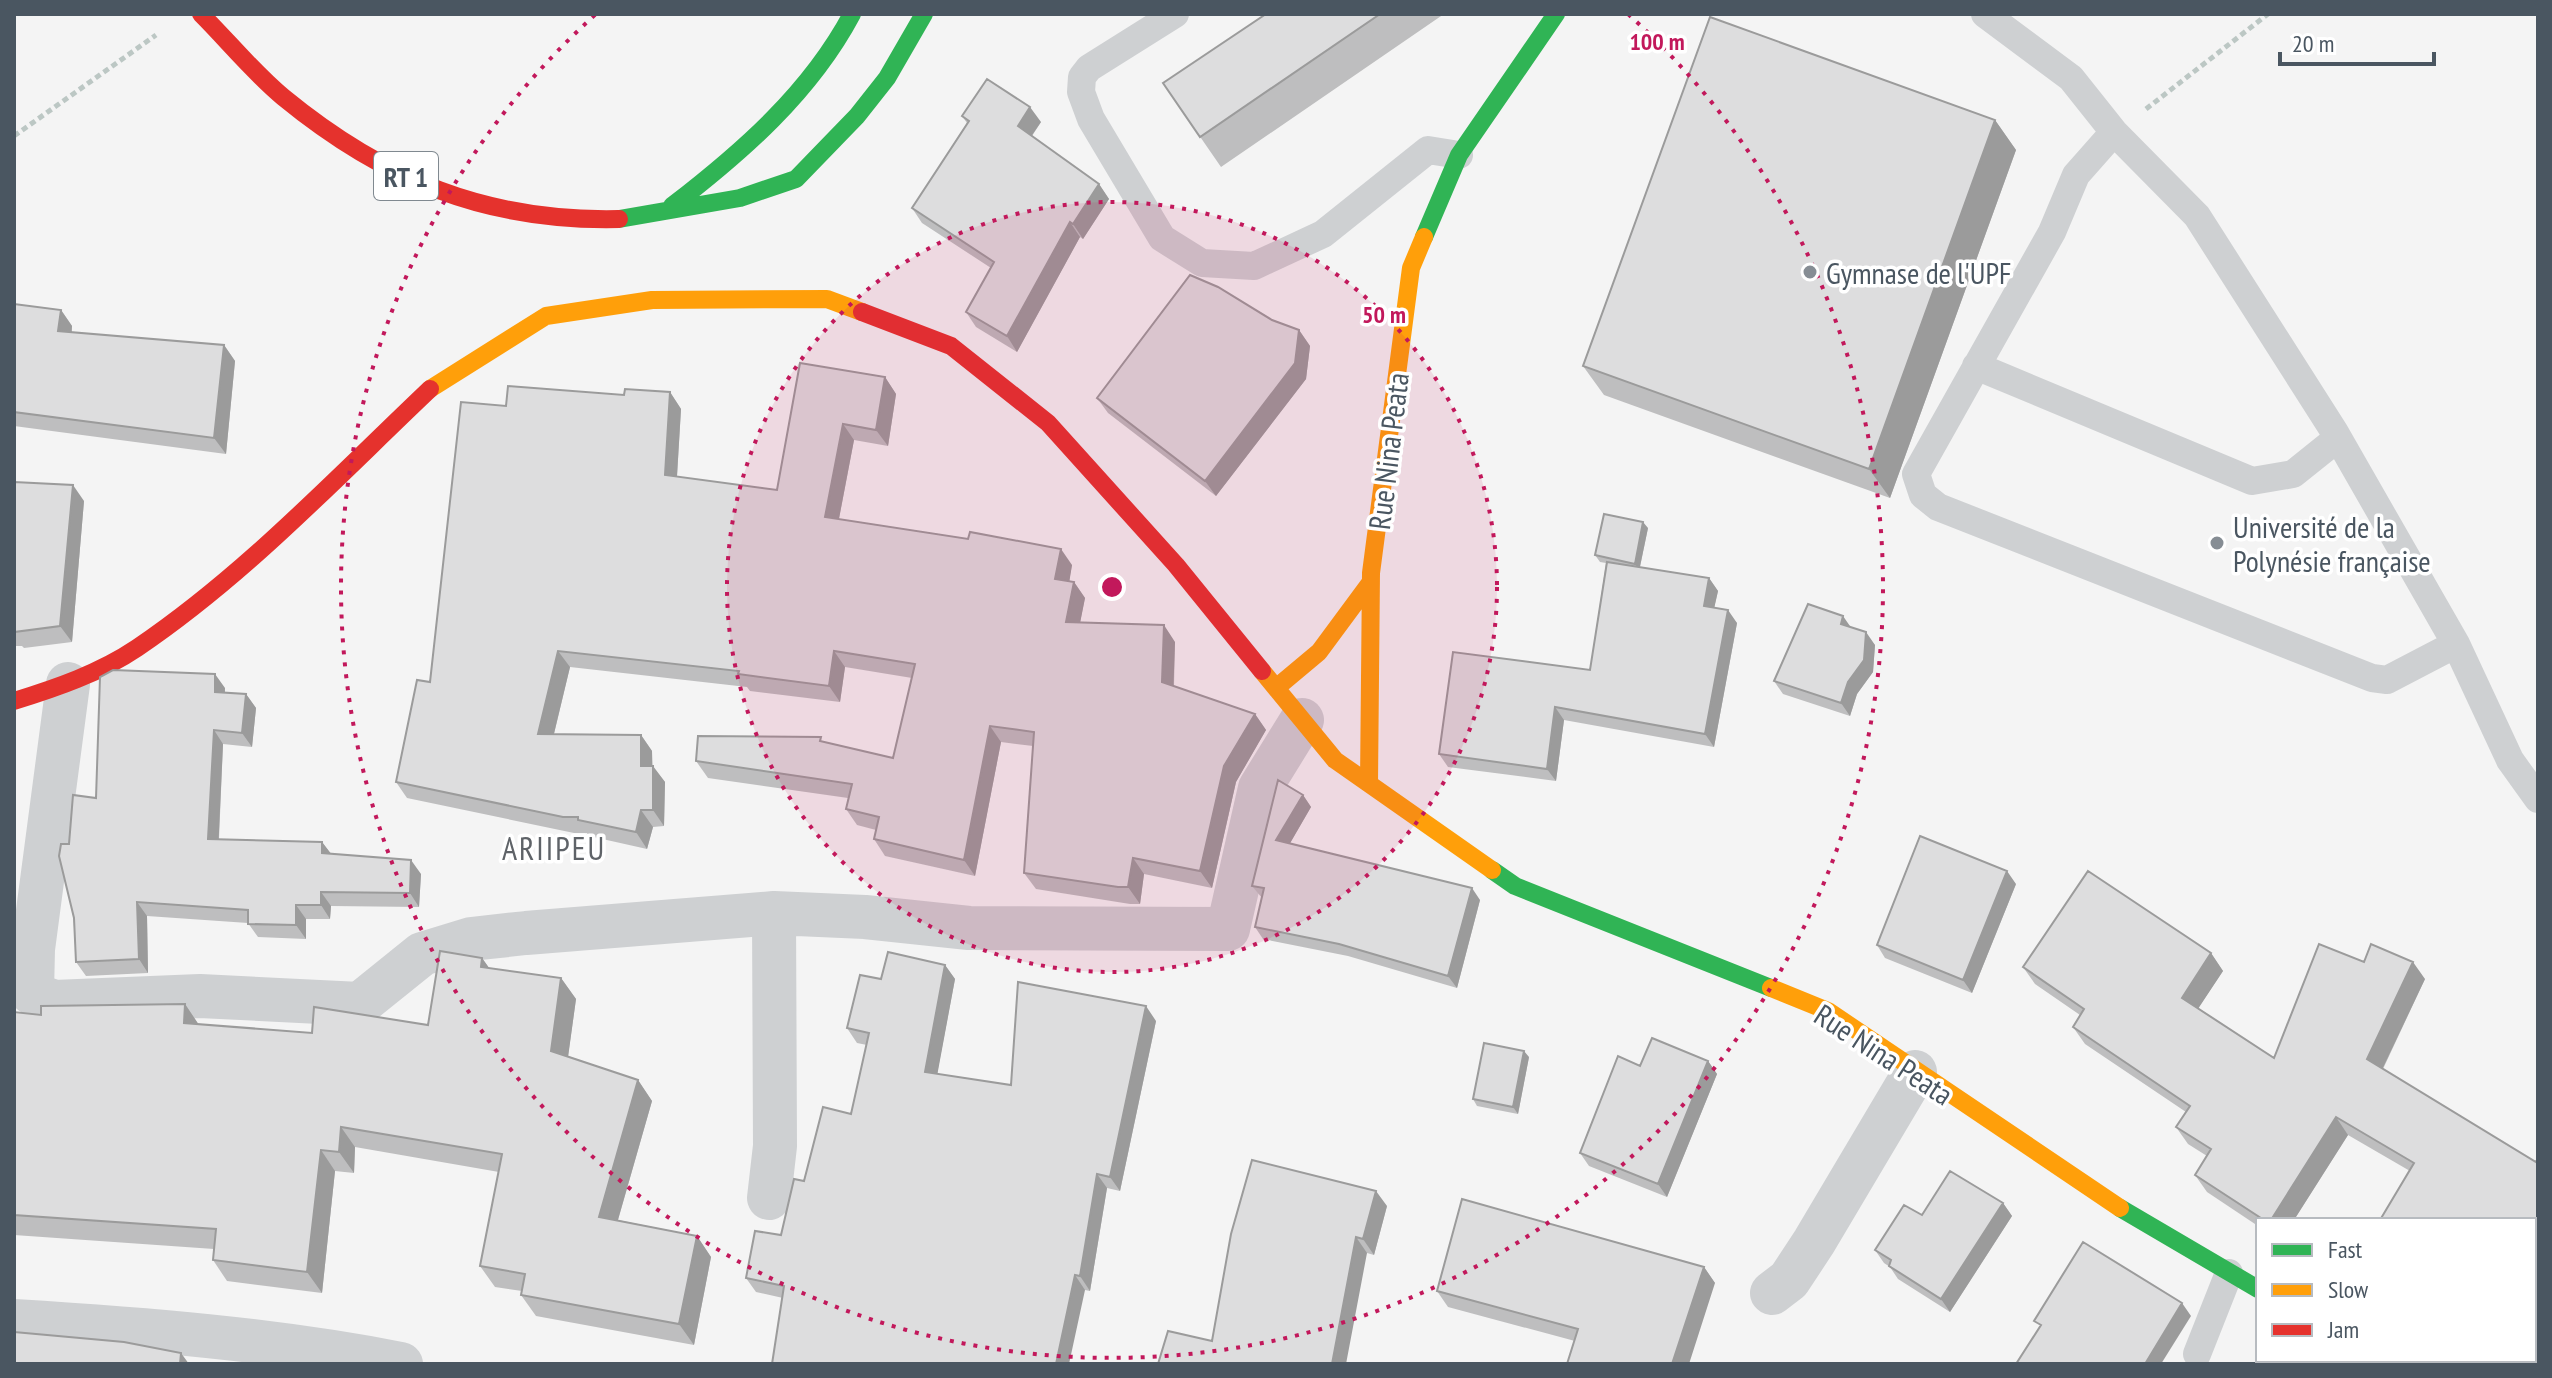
<svg xmlns="http://www.w3.org/2000/svg" width="2552" height="1378" viewBox="0 0 2552 1378" font-family="'PT Sans Narrow',sans-serif">
	<rect width="100%" height="100%" fill="#f4f4f4"/>
	<g fill="none" stroke-linecap="round" stroke-linejoin="round">
		<!-- path -->
		<path stroke="#bcc7c4" stroke-width="5" stroke-dasharray="6 4" stroke-linecap="butt" d="M2146,109l122,-95
			M14,136l142,-101"/>
		<!-- lane -->
		<path stroke="#ced0d2" stroke-width="28" d="M1175,14l-86,54 -7,9 -1,15 10,27 71,119 40,25 52,3 69,-32 105,-84 31,5
			M1985,14l86,64 43,54 83,84 137,215 122,213 54,116 28,39
			M2114,132l-38,43 -24,57 -136,242 7,21 15,12 434,171 15,2 69,-36
			M1976,366l276,115 41,-7 45,-36
			M2197,1354l32,-81"/>
		<!-- street -->
		<path stroke="#ced0d2" stroke-width="44" d="M68,684l-35,265 -1,44 22,9 146,-6 160,8 62,-50 49,-15 55,-6 248,-20 91,4 104,11 259,1 32,-141 42,-68
			M769,1198l6,-52 -1,-233
			M1772,1293l17,-13 25,-38 101,-170
			M14,1321c130,8 258,18 387,43
			M2385,1360l8,4"/>
		<!-- fast -->
		<path stroke="#30b455" stroke-width="18" d="M672,206c70,-54 138,-113 180,-192
			M619,219l121,-21 56,-19 61,-63 30,-38 37,-64
			M1424,237l35,-82 97,-141
			M1492,870l23,16 256,102
			M2120,1208l138,81"/>
		<!-- slow -->
		<path stroke="#ff9f0a" stroke-width="18" d="M430,389l116,-73 106,-16 175,-1 35,13
			M1262,671l73,89 157,110
			M1276,688l43,-36 51,-69
			M1369,783l2,-210 40,-305 13,-31
			M1771,988l57,23 292,197"/>
		<!-- jam -->
		<path stroke="#e5322d" stroke-width="18" d="M201,14c27,27 52,58 82,83 101,83 204,125 336,122
			M862,312l89,34 97,77 128,142 86,106
			M14,701c42,-13 86,-28 123,-53 108,-73 199,-170 293,-259"/>
	</g>
	<!-- wall -->
	<path fill="#bebebf" d="M1266,14h178l-223,153 -58,-84z
		M962,116l79,6 -9,14 67,48 10,15 -26,40 -3,-2 -63,115 -41,-25 -10,-15 25,-44 -69,-45 -10,-15 55,-85z
		M1995,120l21,30 -126,348 -286,-103 -21,-29z
		M14,304l47,6 11,16v6l152,13 11,16 -9,93 -212,-28z
		M1299,330l11,16 -4,33 -90,117 -108,-83 -11,-15z
		M885,377l11,17 -8,52 -34,-6 -15,79 233,46 -3,16 5,1 11,16 -5,25 95,19 -1,44 81,28 11,16 -30,52 -24,106 -68,-14 -4,30h-10l-94,-15 -12,-16 9,-127 -32,-4 -26,134 -90,-20 -11,-17 2,-9 -19,-5 -11,-16 2,-11 -140,-20 -12,-17 129,-19 68,16 19,-80 -67,-11 -5,35 -90,-11 -3,-4 -177,-20 -16,67 87,1 11,16v15l13,16 -1,44 -11,1 -6,22 -58,-13 -2,-3h-13l-167,-35 -11,-16 34,-100 76,-276 164,-14 11,17 -4,68 100,13z
		M14,482l70,19 -12,141 -48,6 -2,-2h-8z
		M1648,528l-8,39 69,11 9,13 -4,17 23,15 -23,124 -150,-27 -8,61 -108,-14 -9,-13 151,-84 16,-107 -6,-1 -5,-7z
		M1851,627l24,18 -2,27 -16,22 -7,22 -67,-22 -9,-13z
		M225,688v5l21,1 10,14 -4,39 -29,-3 -4,95 103,3 9,12 90,20 -2,33 -88,-1 -1,13h-24v20l-48,-2 -10,-14 -101,-7 1,57 -62,3 -10,-14 -7,-118 27,-46z
		M1303,795l8,12 -21,36 190,57 -23,88 -109,-32 -85,-17 -8,-12 7,-29 -10,-12z
		M2016,884l-44,109 -87,-35 -8,-13z
		M2211,953l12,18 -25,37 76,50 90,-96 61,17 -42,90 155,187 -128,-85 -62,-36 -54,85h-36v6l-51,-34 -12,-17 12,-19 -19,-12 -12,-17 10,-15 -101,-68 -12,-17 7,-12 -45,-31 -12,-17z
		M482,958l7,10 72,10 15,21 -8,57 70,24 14,21 -34,119 79,16 14,21 -17,88 -158,-29 -15,-21 1,-4 -27,-4 -15,-21 19,-94 -144,-25 -1,26 -19,-2 -13,122 -95,-12 -14,-21 1,-11 -200,-14v-223l27,3 144,-11 14,21 113,8 116,-8z
		M945,965l10,14 -18,95 74,11 145,-64 -36,170 -13,-3 -17,103 -5,-1 -302,8 -27,-6 -10,-14 35,-43 23,-54 47,-67 16,-69 -10,-2 -10,-15 34,-49z
		M1529,1057l-11,57 -41,-8 -4,-7z
		M1708,1061l9,13 -50,123 -78,-31 -9,-13 60,-87z
		M2003,1203l9,13 -62,96 -52,-33 -8,-12 -6,-4 -9,-13 47,-35z
		M1387,1206l-13,49 -7,-2 -155,88z
		M1704,1267l11,16 -140,58 -127,-34 -11,-16z"/>
	<!-- shaded-wall -->
	<path fill="#9b9b9b" d="M1030,107l11,15 -13,19 -10,-15z
		M1995,120l21,30 -126,348 -21,-29z
		M1099,184l10,15 -26,40 -10,-15z
		M1070,222l10,15 -63,115 -10,-16z
		M61,310l11,16 -2,21 -12,-16z
		M1299,330l11,16 -4,33 -90,117 -11,-15z
		M224,345l11,16 -9,93 -12,-16z
		M885,377l11,17 -8,52 -12,-16z
		M670,392l11,17 -5,83 -11,-17z
		M843,424l11,16 -18,94 -11,-17z
		M73,485l11,16 -12,141 -12,-16z
		M1643,522l5,6 -9,43 -4,-7z
		M1061,549l11,16 -5,31 -12,-17z
		M1709,578l9,13 -6,27 -8,-12z
		M1074,582l11,16 -8,40 -11,-16z
		M1728,610l9,13 -23,124 -9,-13z
		M1843,616l9,13 -11,-5z
		M1164,625l11,17 -2,57 -11,-17z
		M1866,632l9,13 -2,27 -16,22 -7,22 -9,-13z
		M558,651l12,16 -20,83 -12,-16z
		M834,651l11,16 -5,35 -11,-16z
		M215,674l10,14 -1,18 -9,-14z
		M246,694l10,14 -4,39 -10,-14z
		M1555,707l9,13 -8,61 -9,-12z
		M1255,714l11,16 -30,52 -24,106 -12,-17 24,-105z
		M990,726l11,16 -26,134 -11,-16z
		M214,730l9,14 -5,109 -10,-14z
		M641,735l11,16 1,31 -12,-16z
		M653,766l12,16 -1,44 -11,-16z
		M1303,795l8,12 -26,45 -9,-12z
		M641,810l12,17 -6,22 -11,-17z
		M322,842l10,13 -10,-2z
		M1133,858l11,16 -4,30 -12,-17z
		M411,860l10,14 -2,33 -9,-14z
		M2007,871l9,13 -44,109 -9,-13z
		M1472,888l8,12 -23,88 -9,-12z
		M321,892l10,14 -1,13 -9,-14z
		M137,902l10,14 1,57 -9,-14z
		M296,905l10,14v20l-10,-14z
		M2211,953l12,18 -29,44 -12,-17z
		M482,958l15,21 -16,-12z
		M2413,962l12,17 -46,97 -12,-17z
		M945,965l10,14 -20,108 -10,-15z
		M561,978l15,21 -10,73 -15,-21z
		M185,1004l14,21 -15,-2z
		M1146,1006l10,15 -36,170 -10,-14z
		M1524,1051l5,6 -11,57 -5,-7z
		M1708,1061l9,13 -50,123 -9,-13z
		M638,1080l14,21 -39,136 -14,-20z
		M2336,1117l12,18 -54,85h-23z
		M341,1127l14,20 -1,26 -15,-21z
		M321,1150l14,21 -13,122 -15,-21z
		M1097,1174l10,14 -17,103 -10,-15z
		M1376,1191l11,15 -13,49 -11,-16z
		M2003,1203l9,13 -62,96 -9,-13z
		M2538,1219v37l-4,6v-36z
		M697,1236l14,21 -17,88 -15,-21z
		M1356,1237l11,16 -21,111h-14z
		M1704,1267l11,16 -26,81h-17z
		M1075,1275l10,15 -16,74h-13z
		M2182,1303l9,13 -30,48h-16z
		M181,1353l8,11h-9z"/>
	<!-- building -->
	<path fill="#ddddde" stroke="#9b9b9b" stroke-width="2" d="M1266,14h114l-180,123 -37,-54z
		M1710,17l285,103 -126,349 -286,-103z
		M987,79l43,28 -12,19 81,58 -26,40 -3,-2 -63,114 -41,-24 28,-50 -82,-54 57,-87 -7,-5z
		M1190,275l28,12 54,33 27,10 -4,33 -90,118 -108,-83z
		M14,304l47,6 -3,21 166,14 -10,93 -200,-26z
		M800,363l85,14 -9,53 -33,-6 -18,93 143,22 2,-7 91,17 -6,30 19,3 -8,40 98,3 -2,57 93,32 -31,52 -24,105 -67,-13 -5,29h-10l-94,-14 10,-141 -44,-6 -26,134 -90,-21 5,-22 -33,-8 6,-25 -156,-23 2,-25 123,1 -1,4 73,17 22,-94 -81,-13 -5,35 -91,-12 1,-3 -181,-20 -20,83 103,1v31h12v44h-12l-5,22 -58,-12v-3h-15l-167,-35 21,-102 13,2 31,-280 45,4 2,-20 116,9 1,-6 45,3 -5,83 112,15z
		M14,482l59,3 -13,141 -46,6z
		M1604,514l39,8 -8,42 -40,-9z
		M1607,562l102,16 -5,28 24,4 -23,124 -150,-27 -8,62 -108,-15 14,-102 137,18z
		M1808,604l35,12 -2,8 25,8 -2,28 -16,22 -7,21 -67,-22z
		M113,670l102,4v18l31,2 -4,39 -28,-3 -6,109 114,3v11l89,7 -1,33 -89,-1v13h-25v20l-48,-1v-14l-111,-8 2,57 -63,3 -2,-44 -15,-62 2,-12h8l4,-49 23,3 4,-121z
		M1278,780l25,15 -27,45 196,48 -24,88 -109,-32 -84,-17 9,-39 -12,-2z
		M1920,836l87,35 -44,109 -86,-35z
		M2088,871l123,82 -29,45 92,60 45,-114 45,18 7,-18 42,18 -46,97 169,103 2,-4v61l-4,7v-6h-154l34,-57 -78,-46 -65,103h-7l-69,-45 16,-26 -35,-22 14,-21 -117,-79 11,-18 -61,-42z
		M440,951l42,7 -1,9 80,11 -10,73 87,29 -39,137 98,19 -18,88 -158,-29 4,-21 -45,-8 22,-112 -161,-27 -2,25 -18,-2 -14,122 -94,-12 3,-31 -202,-14v-203l27,3v-9l144,-2 -1,19 128,10 2,-26 114,18z
		M888,952l57,13 -20,107 86,13 7,-103 128,24 -36,171 -13,-3 -17,102 -5,-1 -19,89h-284l12,-78 -38,-8 9,-47 26,4 13,-56 10,2 19,-74 28,7 18,-81 -22,-5 13,-53 21,4z
		M1652,1038l56,23 -50,123 -78,-31 38,-97 22,10z
		M1484,1043l40,8 -11,56 -40,-8z
		M1252,1160l124,31 -13,48 -7,-2 -24,127h-174l10,-33 44,10 19,-107z
		M1950,1171l53,32 -62,96 -52,-33 2,-6 -16,-10 29,-45 18,10z
		M1462,1199l242,68 -32,97h-105l11,-35 -141,-38z
		M2083,1242l99,61 -37,61h-129l25,-39 -7,-4z
		M14,1332l110,10 57,11 -1,11h-166z"/>
	<!-- distance rings -->
	<circle cx="1112" cy="587" r="385" fill="#c2185b" fill-opacity=".12"/>
	<g fill="none" stroke="#c2185b" stroke-width="4" stroke-dasharray="4 8">
		<circle cx="1112" cy="587" r="385"/>
		<path d="M1628 14A771 771 0 1 1 596 14"/>
	</g>
	<!-- markers -->
	<g fill="#868d94" stroke="#fff" stroke-width="3">
		<circle cx="1810" cy="272" r="8"/>
		<circle cx="2217" cy="543" r="8"/>
	</g>
	<g text-anchor="middle" dominant-baseline="central" stroke-width="7" stroke-linejoin="round" paint-order="stroke">
		<!-- shield labels -->
		<rect fill="#fff" stroke="#808990" stroke-width="2" x="374" y="152" width="64" height="48" rx="6"/>
		<g font-size="28" font-weight="bold" fill="#4a5661">
			<text x="406" y="176">RT 1</text>
		</g>
		<!-- poi labels -->
		<g font-size="30" fill="#4a5661" stroke="#fff" text-anchor="start">
			<text x="1826" y="272">Gymnase de l'UPF</text>
			<text x="2233" y="526">Université de la<tspan x="2233" dy="34">Polynésie française</tspan></text>
		</g>
		<!-- street labels -->
		<g font-size="30" fill="#4a5661" stroke="#fff">
			<text transform="translate(1388 451) rotate(-83)">Rue Nina Peata</text>
			<text transform="translate(1884 1054) rotate(33)">Rue Nina Peata</text>
		</g>
		<!-- neighbourhood labels -->
		<g font-size="32" letter-spacing="2" fill="#5f6368" stroke="#fff">
			<text x="554" y="848">ARIIPEU</text>
		</g>
	</g>
	<circle cx="1112" cy="587" r="12" fill="#c2185b" stroke="#fff" stroke-width="4"/>
	<g font-size="24" text-anchor="middle" font-weight="bold" fill="#c2185b" stroke="#fff" stroke-width="7" stroke-linejoin="round" paint-order="stroke">
		<text x="1657" y="50">100 m</text>
		<text x="1384" y="323">50 m</text>
	</g>
	<!-- border -->
	<rect width="2552" height="1378" fill="none" stroke="#4a5661" stroke-width="32"/>
	<!-- legend -->
	<rect x="2256" y="1218" width="280" height="144" fill="#ffffff" stroke="#b7bbc0" stroke-width="2"/>
	<rect x="2272" y="1244" width="40" height="12" fill="#30b455" stroke="#b7bbc0" stroke-width="2"/>
	<text x="2328" y="1258" font-size="24" fill="#4a5661">Fast</text>
	<rect x="2272" y="1284" width="40" height="12" fill="#ff9f0a" stroke="#b7bbc0" stroke-width="2"/>
	<text x="2328" y="1298" font-size="24" fill="#4a5661">Slow</text>
	<rect x="2272" y="1324" width="40" height="12" fill="#e5322d" stroke="#b7bbc0" stroke-width="2"/>
	<text x="2328" y="1338" font-size="24" fill="#4a5661">Jam</text>
	<!-- scale -->
	<path d="M2280 52v12h154v-12" fill="none" stroke="#4a5661" stroke-width="4"/>
	<text x="2292" y="52" font-size="24" fill="#4a5661" stroke="#ffffff" stroke-width="6" paint-order="stroke">20 m</text>
</svg>
